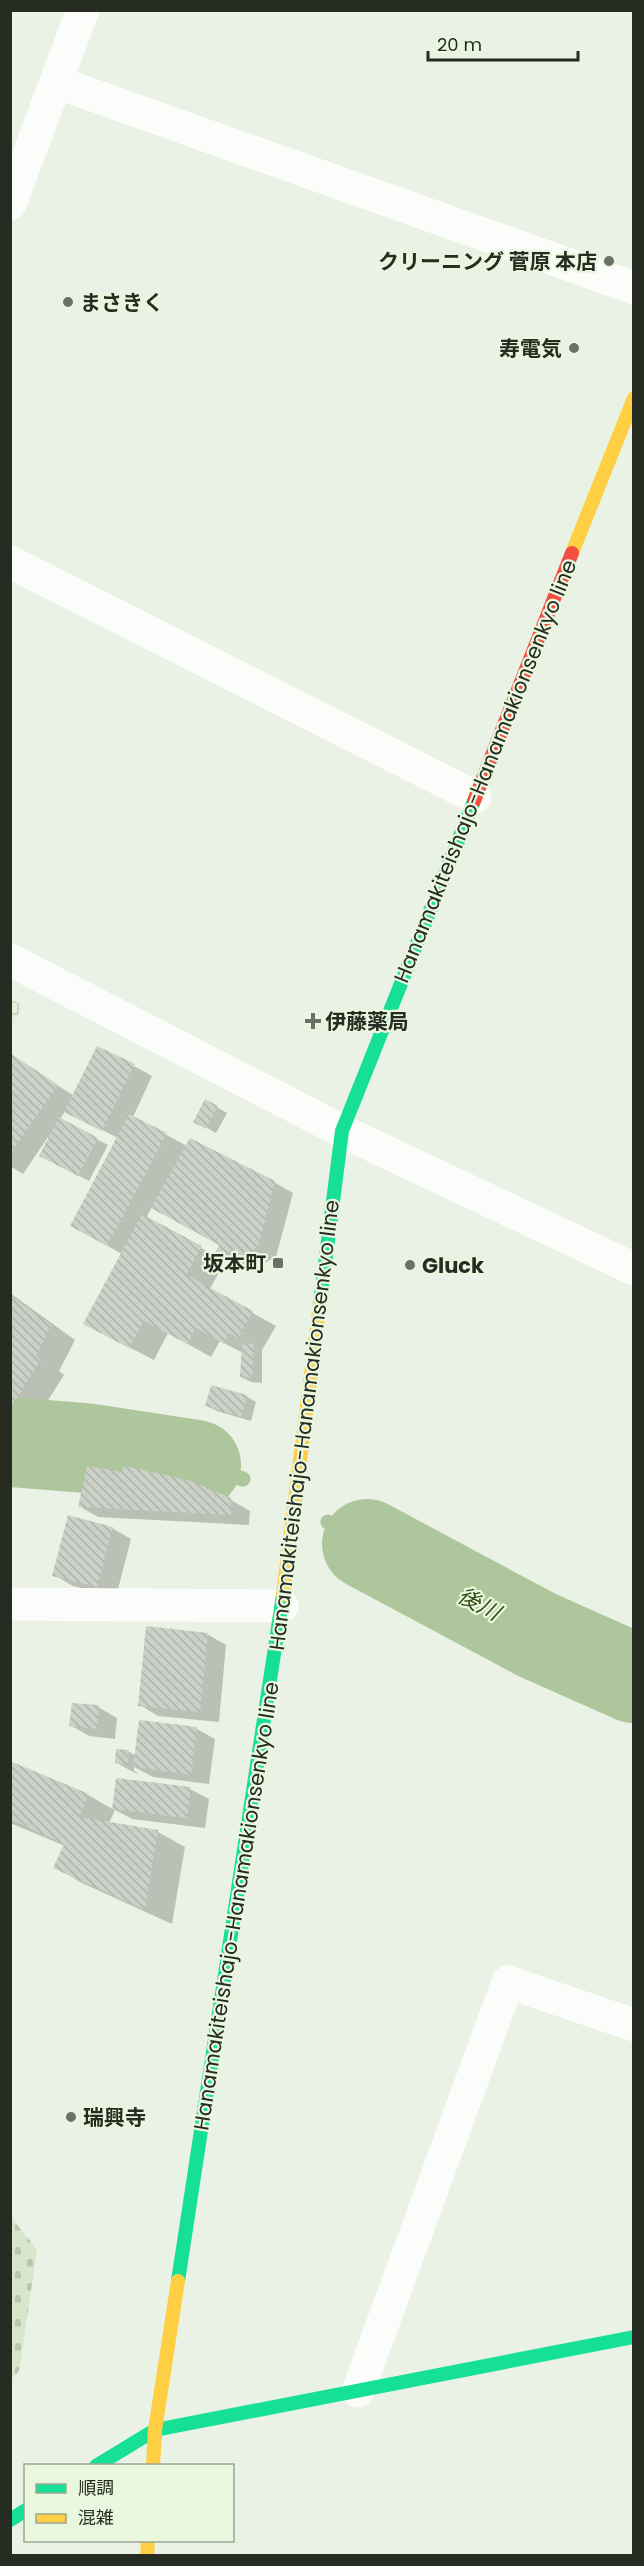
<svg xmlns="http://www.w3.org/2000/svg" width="644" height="2566" viewBox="0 0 644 2566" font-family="Poppins,'Noto Sans JP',sans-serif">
	<defs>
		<pattern id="industrial-grid" width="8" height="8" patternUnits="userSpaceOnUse" patternTransform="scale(1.5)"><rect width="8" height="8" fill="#e3f0da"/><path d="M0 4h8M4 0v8" fill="none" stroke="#c3cebb"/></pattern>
		<pattern id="cemetery-stones" width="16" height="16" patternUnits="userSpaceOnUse" patternTransform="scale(1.5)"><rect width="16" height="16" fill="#d7e7cb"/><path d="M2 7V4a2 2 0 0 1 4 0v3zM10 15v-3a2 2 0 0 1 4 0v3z" fill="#b8c6ae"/></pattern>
		<pattern id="building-back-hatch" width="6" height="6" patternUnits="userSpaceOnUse" patternTransform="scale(1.5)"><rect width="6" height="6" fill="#cbd1c7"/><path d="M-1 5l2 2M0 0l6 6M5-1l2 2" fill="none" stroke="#aeb4ab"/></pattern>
	</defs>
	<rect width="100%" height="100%" fill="#eaf1e5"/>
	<!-- industrial -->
	<path fill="url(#industrial-grid)" d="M11,999l12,7 -12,21z"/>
	<!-- cemetery -->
	<path fill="url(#cemetery-stones)" d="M10,2216l27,34 -18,121 -8,8z"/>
	<!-- shadow -->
	<path fill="#0003" fill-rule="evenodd" d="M10,1054l64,42 60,-30 18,10 -19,41 54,29 87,36 19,11 -17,64 -17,9 -10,-6 -6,10 -18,-9 -15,28 66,37 -14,24v33l-11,-1 -10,-5 2,-24 -23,-12 -9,16 -43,-24 -14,27 -45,-23 13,-83 -32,-18 28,-98 -53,-27 -5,9 48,25 -19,36 -38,-20 -3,-24 -25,37 -13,-8zM152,1207l69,38 -5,11 -70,-38z
		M206,1101l21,12 -11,20 -21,-12z
		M10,1293l65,47 -16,31 5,4 -29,46 -25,-13z
		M246,1396l10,6 -5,19 -34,-10 -10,-5z
		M124,1474l107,26 19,11 -1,14 -151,-8 -19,-11z
		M112,1528l19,11 -15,58 -43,-11 -19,-11z
		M207,1634l19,11 -7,77 -61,-6 -18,-11z
		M98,1707l19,11 -2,21 -26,-3 -19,-11z
		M197,1729l18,10 -6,45 -56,-7 -19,-10v4l5,3 -4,-1 -18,-10 11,-12 8,5z
		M10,1762l78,33 26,15 3,-31 73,10 19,10 -4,29 -73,-9 -17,-9 -6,13 49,9 27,15 -13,77 -90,-41 -27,-16 10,-21 -55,-23z"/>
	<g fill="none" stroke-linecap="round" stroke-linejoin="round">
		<!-- stream -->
		<path stroke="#aec69b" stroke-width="15" d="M196,1465l47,14
			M328,1522l39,22"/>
		<!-- river -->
		<path stroke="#aec69b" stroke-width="90" d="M10,1442l75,6 111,17
			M367,1544l170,91 97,43"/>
	</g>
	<!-- building -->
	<path fill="url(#building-back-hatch)" d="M97,1046l38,18 -33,67 -38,-19z
		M10,1053l48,32 -48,69z
		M205,1099l13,7 -12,23 -13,-7z
		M129,1114l38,19 -60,113 -37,-20z
		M59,1117l39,21 -20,38 -39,-20z
		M190,1138l85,43 -17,66 -19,9 -9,-5 -6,10 -10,-5 5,-11 -68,-37z
		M142,1214l60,32 -16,29 67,36 -15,27 -9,-5 -5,11 -28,-16 -9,16 -43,-23 -15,27 -46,-24z
		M10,1295l41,30 -15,31 5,4 -31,48z
		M242,1343l12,1 -2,34 -12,-1z
		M211,1385l36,10 -6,22 -36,-11z
		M87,1466l35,6 2,-6 64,14 43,18v17l-153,-8z
		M68,1515l45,12 -16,60 -45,-11z
		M146,1626l62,7 -8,79 -62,-6z
		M72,1703l27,2 -2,24 -28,-3z
		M139,1720l58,7 -6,48 -58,-8z
		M116,1749l13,1 -2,15 -12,-2z
		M10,1761l79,33 -10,23 79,13 -13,80 -92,-42 11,-24 -54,-25z
		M116,1778l75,9 -4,31 -75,-9z"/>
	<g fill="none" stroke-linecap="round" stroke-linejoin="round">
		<!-- street -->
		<path stroke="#fcfdfb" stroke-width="33" d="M56,82l578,206
			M10,204l73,-194
			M10,562l465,235
			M10,960l332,171 292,138
			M10,1604l272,2
			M358,2391l150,-409 126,43"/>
		<!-- fast -->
		<path stroke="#16e098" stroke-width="14" d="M320,1303l22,-172 132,-330
			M178,2281l105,-686
			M96,2466l59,-36 479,-93
			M10,2520l16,-10"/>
		<!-- slow -->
		<path stroke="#ffcf43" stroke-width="14" d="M572,553l62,-155
			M283,1595l37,-292
			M153,2466l2,-36 23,-149
			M147,2556l1,-16"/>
		<!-- jam -->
		<path stroke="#f24e42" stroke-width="14" d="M474,801l98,-248"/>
	</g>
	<!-- markers -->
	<g fill="#6b7166" stroke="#e9f7df" stroke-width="2">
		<circle cx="609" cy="261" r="6"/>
		<circle cx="68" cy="302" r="6"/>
		<circle cx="574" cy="348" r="6"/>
		<path d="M310 1012h6v6h6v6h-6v6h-6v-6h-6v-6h6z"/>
		<rect x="272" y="1257" width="12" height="12" rx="3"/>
		<circle cx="410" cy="1265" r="6"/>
		<circle cx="71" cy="2117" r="6"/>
	</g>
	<g text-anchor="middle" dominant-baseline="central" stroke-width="4.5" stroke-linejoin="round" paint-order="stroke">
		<!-- poi labels -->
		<g font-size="21" font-weight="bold" fill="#262c22" stroke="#e9f7df" text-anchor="start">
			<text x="597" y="261" text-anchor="end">クリーニング 菅原 本店</text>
			<text x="80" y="302">まさきく</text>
			<text x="562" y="348" text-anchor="end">寿電気</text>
			<text x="325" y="1021">伊藤薬局</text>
			<text x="266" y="1263" text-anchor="end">坂本町</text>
			<text x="422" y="1265">Gluck</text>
			<text x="83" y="2117">瑞興寺</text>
		</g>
		<!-- street labels -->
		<g font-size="21" fill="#262c22" stroke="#e9f7df">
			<text transform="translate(485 771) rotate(-68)">Hanamakiteishajo-Hanamakionsenkyo line</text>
			<text transform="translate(304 1425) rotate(-83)">Hanamakiteishajo-Hanamakionsenkyo line</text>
			<text transform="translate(236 1906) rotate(-81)">Hanamakiteishajo-Hanamakionsenkyo line</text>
		</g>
		<!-- water labels -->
		<g font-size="22" font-style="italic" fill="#314c11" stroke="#e9f7df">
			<text transform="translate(479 1604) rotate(28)">後川</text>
		</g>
	</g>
	<!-- border -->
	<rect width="644" height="2566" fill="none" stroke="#262c22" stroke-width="24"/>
	<!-- legend -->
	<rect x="24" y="2464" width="210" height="78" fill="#e9f7df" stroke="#9ba693" stroke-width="1.5"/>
	<rect x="36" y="2484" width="30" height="9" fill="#16e098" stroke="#9ba693" stroke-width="1.5"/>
	<text x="78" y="2494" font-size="18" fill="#262c22">順調</text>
	<rect x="36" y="2514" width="30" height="9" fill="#ffcf43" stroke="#9ba693" stroke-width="1.5"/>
	<text x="78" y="2524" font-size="18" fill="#262c22">混雑</text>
	<!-- scale -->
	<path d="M428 51v9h150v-9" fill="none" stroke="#262c22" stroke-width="3"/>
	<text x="437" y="51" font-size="18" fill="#262c22" stroke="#e9f7df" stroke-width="4.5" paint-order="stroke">20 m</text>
</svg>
